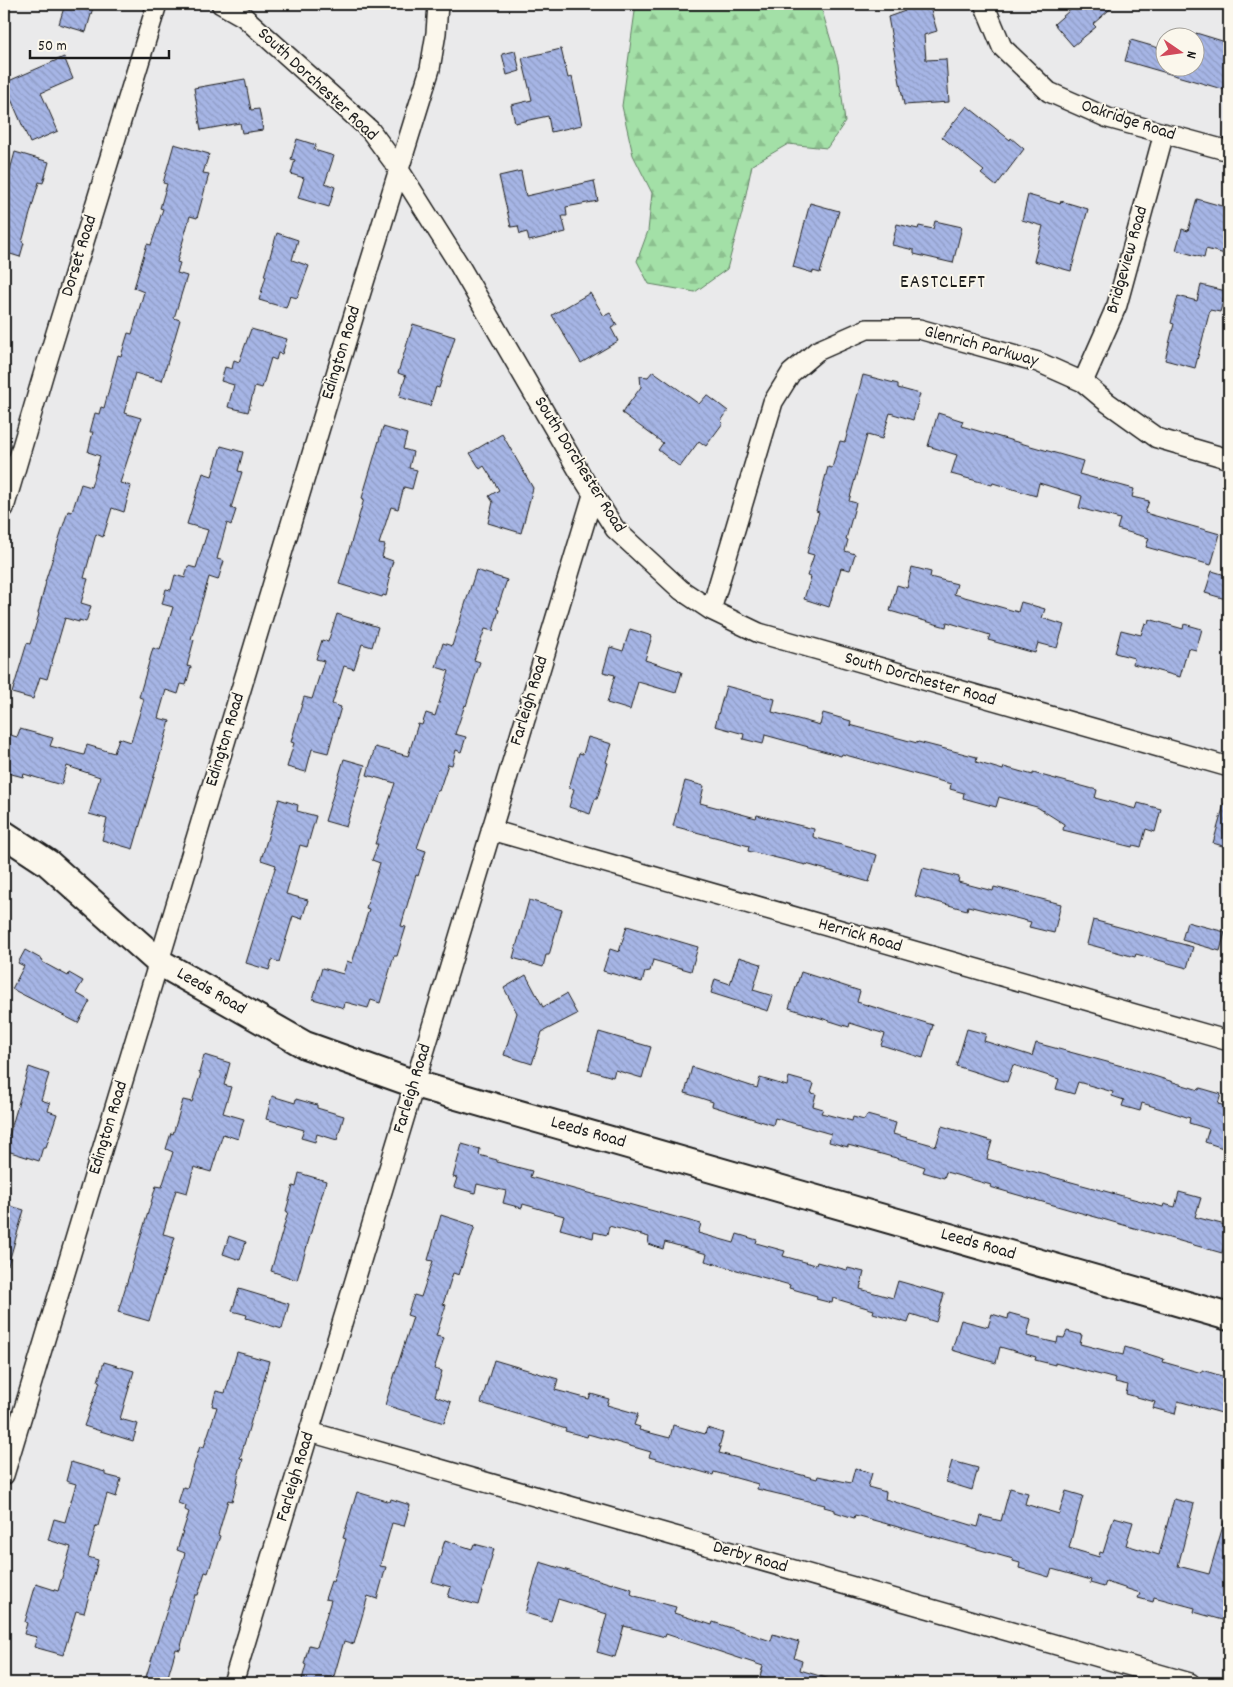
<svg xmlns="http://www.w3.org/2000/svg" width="1233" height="1687" viewBox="0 0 1233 1687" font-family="Dekko,sans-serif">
	<defs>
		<pattern id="forest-firs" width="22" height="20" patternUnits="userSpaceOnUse" patternTransform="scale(1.25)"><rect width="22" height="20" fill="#a3e0a7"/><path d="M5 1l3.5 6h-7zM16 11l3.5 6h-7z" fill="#8cc08f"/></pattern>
		<pattern id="building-back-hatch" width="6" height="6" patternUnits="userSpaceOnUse" patternTransform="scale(1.25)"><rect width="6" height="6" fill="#a6b5e5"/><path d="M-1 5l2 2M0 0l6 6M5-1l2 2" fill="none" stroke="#8e9bc4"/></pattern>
	</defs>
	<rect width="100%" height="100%" fill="#eaeaeb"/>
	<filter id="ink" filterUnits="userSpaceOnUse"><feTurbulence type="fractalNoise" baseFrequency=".02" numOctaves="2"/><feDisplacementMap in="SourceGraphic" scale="10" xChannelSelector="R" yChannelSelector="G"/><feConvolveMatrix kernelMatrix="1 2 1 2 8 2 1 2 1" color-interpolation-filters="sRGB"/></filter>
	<g filter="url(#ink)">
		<!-- forest -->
		<path fill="url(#forest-firs)" stroke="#607e62" d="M636,4h184l18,60 7,58 -18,26 -39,-4 -36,21 -10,48 -15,56 -32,23 -46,-8 -12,-23 11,-30 4,-38 -19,-38 -11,-49z"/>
		<!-- building -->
		<path fill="url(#building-back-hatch)" stroke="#1c1c1c" d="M65,4h29l-8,28 -27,-8z
			M902,4h27l8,27 -13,4 2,25 20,-1 3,43 -45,3 -16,-88 17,-6z
			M1077,4h39l-23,20 3,3 -23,19 -19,-22z
			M1196,33l33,10v48l-104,-30 6,-21 35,10v18h30z
			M561,49l7,29 4,-1 10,48 -31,7 -3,-16 -33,7 -4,-18 21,-5 -10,-42z
			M515,51l5,20 -13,4 -5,-21z
			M64,57l9,22 -32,14 17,38 -28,12 -26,-60z
			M245,79l6,31 8,-1 4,21 -21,3 -2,-10 -39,7 -7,-42z
			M967,106l43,34 1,-2 13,11 -28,37 -15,-12 3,-3 -42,-34z
			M297,139l19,6 -2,5 20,6 -9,27 10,4 -6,20 -31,-9 6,-20 -13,-4 4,-14 -4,-1z
			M174,144l35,10 -6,19 6,1 -12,44 -7,-2 -13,46 3,1 -3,10 10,3 -13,42 6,2 -18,61 -27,-8 -11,40 17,5 -21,65 11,3 -7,26 -12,-4 -9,29 -7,-3 -12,44 4,1 -7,24 10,3 -5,16 -7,-2v2l-14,-4 -18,61 -7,-2 -7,22 -21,-6 15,-50 3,1 9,-30 -1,-1 8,-31h-1l23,-71 4,1 9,-28 10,3 9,-31 -12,-4 5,-20h-3l5,-19 4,1 2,-7 3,1 14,-53 3,1 7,-23 4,1 12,-42 -10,-4 13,-44 4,1 12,-36 -3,-1 7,-24 -4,-1z
			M15,152l34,10 -6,21 -4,-1 -17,60 2,1 -4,14 -16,-5v-60z
			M521,171l5,25 68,-15 4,20 -32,6 1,9h-5l4,16 -37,9 -2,-9 -7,2 -2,-8 -7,1 -12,-51z
			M1028,195l32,9 1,-3 27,8 -17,62 -37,-10 9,-35 -21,-6z
			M1197,199l32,9v30l-4,16 -19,-5 -2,9 -28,-8 6,-21 6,2z
			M810,203l29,8 -19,62 -7,-2v2l-20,-6z
			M935,221l27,6 -9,36 -39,-9v-4l-22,-5 5,-21 21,5 1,-3 14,3z
			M277,233l21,7 -6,20 17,6 -12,32 -7,-2 -4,12 -27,-8 7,-24h-2z
			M1201,285l25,6 -6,21 -10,-2 -15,58 -30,-8 9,-36 -3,-1 7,-27 19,5z
			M590,293l14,23 6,-3 7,12 -6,3 7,13 -37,22 -29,-48z
			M413,324l42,13 -16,51 -3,-1 -6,19 -31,-9 7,-21 -8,-3z
			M251,329l36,10 -5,15 -4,-1 -2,7 -5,-2 -9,30 -7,-2 -7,26 -20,-5 6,-22 -13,-4 4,-14 7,2 2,-9 5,2z
			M653,371l46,33 8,-9 21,16 -7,10 2,2 -17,23 -7,-5 -19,26 -22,-17 5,-7 -41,-30 19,-26 -1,-11 8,1z
			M863,375l35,9v4l22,6 -7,26 -23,-7 -8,26 -15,-4 -18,66 7,2 -10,36 2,1 -3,11 10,3 -5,16 -9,-2 -12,39 -25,-8 7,-22 -4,-1 7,-21 -7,-2 12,-41 -3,-1 12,-44 4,1 8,-27 5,1z
			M938,413l25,8 -2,5 122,35 -4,13 55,15 -2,8 17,4 -4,12 75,21 -9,31 -65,-18 3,-9 -32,-9 3,-10 -41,-11 3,-12 -43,-13 -3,13 -43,-13 -1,2 -41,-11 6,-19 -29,-9z
			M383,427l24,7 -4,15 10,3 -4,16 8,2 -5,19 -8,-2 -6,22 -7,-2 -12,37 6,1 -3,12 11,4 -5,17 2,1 -4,17 -3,-1 -1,2 -43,-13 25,-85 -2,-1z
			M502,434l31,54 -12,45 -33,-10 5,-21 -4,-6 10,-6 -15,-24 -4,3 -10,-16z
			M221,446l22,6 -5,19 4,1 -11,36 5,2 -5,15 -4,-2 -10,36 7,2 -6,19 -9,-3 -18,62 3,1 -7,26 4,1 -5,18 -5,-1 -3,10 -12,-4 -8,28 12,3 -37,128 -31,-9 5,-21 -18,-5 11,-37 -33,-11 -6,19 -37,-11 -1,3 -19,-5v-39l13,4 3,-8 33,9 -3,8 34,9 3,-10 27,8 5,-15 12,4 13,-43 -5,-2 14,-49 7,2 13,-43 -11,-3 4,-15 5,1 4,-15 10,3 3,-12 8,2 12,-38 -21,-6 16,-51 9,3z
			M912,567l19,5 -1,5 27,7 -3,10 64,18 3,-10 24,7 -3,9 22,7 -7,23 -19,-5 -3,10 -47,-13 2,-5 -43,-13 -1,5 -56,-16 7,-26 10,3z
			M476,570l31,10 -10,29 2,1 -6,21 -8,-2 -11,31 6,2 -14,44 -1,-1 -10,29 11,3 -5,15 -5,-2 -4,15 -4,-1 -9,27 -2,-1 -20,58 9,3 -8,25 -2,-1 -15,51 5,1 -9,29h-3l-14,47 -9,-3 -3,8 -23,-6 -1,6 -31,-9 9,-31 21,6 4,-13 5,2 17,-54 -3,-1 14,-45 -8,-3 6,-16h-3l20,-61 -28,-8 8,-28 33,9 10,-32 4,1 4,-12 9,3 14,-45 -13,-4 7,-24 9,3z
			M1212,571l17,5v24l-24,-7z
			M337,614l41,13 -6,20 -10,-3 -8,25 -10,-3 -12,38 9,3 -13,46 -16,-4 -6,23 -19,-5 7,-24 -3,-1 13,-45 8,2 12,-38 -8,-2 6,-19 6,2z
			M1149,619l34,10 1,-5 18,5 -6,21 -8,-2 -8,29 -47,-13 1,-6 -19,-5 6,-23 20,5 4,-12 3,1z
			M630,629l22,7 -7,24 37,12 -6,21 -38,-11 -8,28 -23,-7 8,-28 -12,-3 7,-25 13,4z
			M726,686l49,13 -3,13 48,13 3,-12 28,8 -1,4 67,18 1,-1 59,15 -1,5 27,8 1,-3 29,8v-2l64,17 -2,8 41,11 2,-6 23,6 -6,23 -9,-3 -5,18 -8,-2 -1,2 -69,-17 1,-6 -27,-17 -38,-10 -3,10 -33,-9 1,-5 -14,-4 1,-5 -109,-30 -1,2 -76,-21 -2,9 -20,-5 1,-5 -29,-8z
			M588,737l24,7 -6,18 2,1 -11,36h-2l-5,15 -21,-7 5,-18 -5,-1 10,-35 4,1z
			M344,759l21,6 -19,62 -21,-6z
			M685,781l19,5 -4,17 56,15 1,-3 57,14 -1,8 64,18 -8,27 -63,-18v1l-58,-14 1,-5 -76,-20z
			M279,799l19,6 -1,6 19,5 -9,31 -7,-2 -14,49 22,6 -6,19 -9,-3 -14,46 -7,-2 -3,10 -23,-7 30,-98 -15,-5z
			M1225,801h4v47l-16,-5z
			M923,868l36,9 -1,5 35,9 1,-4 67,17 -7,29 -25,-6 2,-5 -63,-16 -1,4 -52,-14z
			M529,900l33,10 -13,45h-3l-3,12 -30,-9z
			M1093,920l100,27 -6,21 -51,-14 -1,3 -48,-13z
			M1187,922l38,10 -5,19 -38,-11z
			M627,926l71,21 -7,24 -38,-11 -3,11 -5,1 -3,10 -39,-11 7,-22 9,3z
			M25,950l18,10 -1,2 26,14 1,-3 14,8 -7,12 14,8 -12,22 -66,-34 12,-23 -6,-3z
			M739,957l22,7 -8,26 20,6 -5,15 -57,-18 4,-14 15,5z
			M801,972l59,19 -3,11 76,23 -10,33 -42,-13 4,-11 -35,-11 -1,4 -60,-19z
			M526,975l17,32 23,-13 11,20 -35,18 -10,32 -28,-9 13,-42 -13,-25z
			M967,1029l19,5 -2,7 48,15 4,-13 86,23 77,24 1,-2 21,6 -3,10 11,3v43l-24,-8 4,-13 -20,-6 1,-5 -48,-15 -2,8 -18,-5 2,-6 -12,-4 1,-4 -35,-10 -4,12 -18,-5 3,-10 -46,-14 -6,17 -51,-16z
			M599,1032l52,15 -9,31 -27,-8 -2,7 -25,-7z
			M204,1055l26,8 -6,22 7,2 -8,26 21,6 -6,20 -15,-5 -12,38 -17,-5 -7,26 -11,-3 -13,44 12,3 -26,84 -31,-9 38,-126 6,1 11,-35 -7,-3 5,-16 2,1 10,-34 9,2 9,-29h-2z
			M29,1067l20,7 -8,26 9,3 -2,8 9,3 -11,33h-3l-4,14 -35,-11v-15l5,1z
			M692,1067l65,21 3,-10 27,8 2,-9 25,7 -3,9 5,1 -3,12 10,3 -2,4 31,8 1,-4 11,3 3,-5 29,8 -3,11 43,12 6,-20 50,15 -5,18 176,48 1,-3 11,3 4,-15 22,6 -6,19 34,9 -7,27 -232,-66 1,-2 -45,-13 -2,6 -21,-6 2,-5 -14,-5 -63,-17v2l-19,-5 2,-8 -56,-16 -2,7 -61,-19 1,-4 -28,-9z
			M272,1096l23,7 1,-4 21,6v3l27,8 -7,24 -20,-6 -2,8 -14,-4 3,-8 -38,-11z
			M462,1144l18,5 -1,6 18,5v2l35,9 -2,6 171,47 -3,9 36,10 3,-9 20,6 -1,3 29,8 -2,5 33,9 1,-3 30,8 1,-2 16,4 -4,17 33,9 5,-17 46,13 -8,28 -25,-8 -3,9 -35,-10 1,-3 -41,-12 -1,5 -16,-4 1,-3 -28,-8 1,-3 -85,-24 2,-7 -42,-12 -2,7 -15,-5 1,-7 -40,-11 -2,9 -13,-3 -1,6 -33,-9 4,-13 -41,-12 -1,4 -19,-5 3,-12 -29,-7 -2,9 -21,-6 3,-9 -4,-1z
			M299,1173l27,8 -29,99 -26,-9 17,-59 -2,-1 7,-25 3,1z
			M4,1204l20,6 -16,55 -4,-1z
			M441,1215l34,11 -16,49 -6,-2 -10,31 3,1 -10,31 8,2 -10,31 8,2 -7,25 16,6 -7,21 -59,-18 28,-88 -6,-2 7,-20 7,2 12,-36 -5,-1z
			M229,1236l17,6 -6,18 -17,-6z
			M239,1289l50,15 -7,25 -36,-11 1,-3 -15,-4z
			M1009,1313l22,6 -4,17 30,7 1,-6 6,1 3,-7 15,4 -2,9 43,11 2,-8 39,12 -1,3 39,11v-3l23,7 -1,4 5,2v32l-51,-14 -3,13 -22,-6 2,-6 -29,-8 2,-9 -13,-3 1,-3 -61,-16v2l-20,-5 1,-3 -36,-10 -4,16 -44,-13 9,-30 27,7 4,-13 16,5z
			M237,1352l32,9 -13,50h-2l-14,47 3,1 -6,21h1l-6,21 -4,-1 -10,35 2,1 -12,37 -3,-1 -7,23h-3l-15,55 -4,-1 -10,34h-22l41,-130 -8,-3 12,-38 -4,-2 1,-4 -8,-3 5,-16 4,1 13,-42 4,1 13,-40 -5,-1 4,-15 9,2z
			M494,1360l64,19 -3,11 34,9 2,-5 18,5 -2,6 31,9 -4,11 6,2 -1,3 31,8 3,-13 32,9 2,-6 16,5 -4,14h2l-2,6 98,26 1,-3 33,7 4,-15 17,5 -4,14 18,5 -1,7 93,28 3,-11 20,5 9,-33 18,5 -3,11 34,10 7,-23 17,5 -14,52 30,9 1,-5 3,1 11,-36 19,5 -7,23 33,10 15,-56 20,5 -16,62 31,8 16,-55h4v103l-35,-10 1,-4 -41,-11 -1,5 -15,-4 2,-5 -34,-11 -2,5 -14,-4 1,-3 -39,-11 -3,8 -30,-9 1,-5 -7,-2v-2l-158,-44 -1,3 -19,-6v-2l-11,-3 1,-2 -68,-16 1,-5 -44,-12 -1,3 -64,-18 2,-5 -63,-18 -1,3 -22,-6 1,-2 -85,-26z
			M104,1362l30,9 -14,48 18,5 -5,17 -49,-15 16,-44 -2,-1z
			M952,1461l26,7 -6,22 -26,-8z
			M71,1462l34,10v3l16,4 -5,18 -9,-3 -9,32h-2l-8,31 10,3 -10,39 -4,14 -8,-2 -13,44 -29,-8 3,-10 -13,-3 3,-11 -2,-1 11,-38 22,7 13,-44 -23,-7 6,-21 11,3 11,-38 -10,-3z
			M357,1492l33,10 1,-3 19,6 -6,21 -12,-3 -12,43 6,1 -9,32 -9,-3 -14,48 -10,-3 -12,42h-31l5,-18 -2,-1 5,-19 8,2 14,-47 -6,-1 6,-18 2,1 13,-43 -3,-1z
			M445,1540l27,9 2,-5 20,5 -16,56 -30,-8 3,-10 -19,-5z
			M540,1562l72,22v-1l20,6 -1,5 4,2 41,11 -2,6 38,12 1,-3 58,19 2,-7 26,8 -5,16 8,3 -2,9 33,10 -1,3h-49l-23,-7 3,-10 -97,-32 -1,3 -41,-11 -9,31 -18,-5 10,-38 -49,-15 -7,22 -26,-8z"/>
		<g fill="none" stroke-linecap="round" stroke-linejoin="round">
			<defs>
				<path id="street" d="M221,4l23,13 126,113 28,38 60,95 123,212 34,54 66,61 30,20 48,23 470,134
					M984,4l18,43 47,45 59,26 121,33
					M1083,382l34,-77 47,-172
					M4,508l40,-136 113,-368
					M711,610l62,-208 18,-29 26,-22 50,-22h52l119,33 45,20 25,21 49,35 72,21
					M491,830l738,211
					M310,1432l880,251
					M4,1475l352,-1167 74,-239 6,-36 2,-29
					M233,1683l360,-1188"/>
				<path id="secondary" d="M4,834l44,29 111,99 146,83 110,39 814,233"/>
			</defs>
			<!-- street casing -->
			<use href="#street" stroke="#1c1c1c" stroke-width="22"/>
			<!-- secondary casing -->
			<use href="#secondary" stroke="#1c1c1c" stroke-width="30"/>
			<!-- street -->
			<use href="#street" stroke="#fbf7ec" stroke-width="19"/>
			<!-- secondary -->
			<use href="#secondary" stroke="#fbf7ec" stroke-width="26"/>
		</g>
	</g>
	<g text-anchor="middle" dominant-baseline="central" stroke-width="4" stroke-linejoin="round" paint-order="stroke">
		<!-- street labels -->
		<g font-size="18" fill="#1c1c1c" stroke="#fbf7ec">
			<text transform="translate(317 85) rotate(43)">South Dorchester Road</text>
			<text transform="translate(1128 121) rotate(18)">Oakridge Road</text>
			<text transform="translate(80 256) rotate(-73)">Dorset Road</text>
			<text transform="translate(1128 260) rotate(-74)">Bridgeview Road</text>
			<text transform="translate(981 347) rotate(15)">Glenrich Parkway</text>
			<text transform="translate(342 353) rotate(-73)">Edington Road</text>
			<text transform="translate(579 465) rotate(58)">South Dorchester Road</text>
			<text transform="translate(920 680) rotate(16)">South Dorchester Road</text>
			<text transform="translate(530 701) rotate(-73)">Farleigh Road</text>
			<text transform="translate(226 740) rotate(-73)">Edington Road</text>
			<text transform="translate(860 936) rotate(16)">Herrick Road</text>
			<text transform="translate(211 992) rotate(30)">Leeds Road</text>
			<text transform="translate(413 1089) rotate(-73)">Farleigh Road</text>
			<text transform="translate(109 1128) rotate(-73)">Edington Road</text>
			<text transform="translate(588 1133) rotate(16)">Leeds Road</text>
			<text transform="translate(978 1245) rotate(16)">Leeds Road</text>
			<text transform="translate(296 1477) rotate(-73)">Farleigh Road</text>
			<text transform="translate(750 1558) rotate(16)">Derby Road</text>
		</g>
		<!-- neighbourhood labels -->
		<g font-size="19" letter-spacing="1" fill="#1c1c1c" stroke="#fbf7ec">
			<text x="943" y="283">EASTCLEFT</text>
		</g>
	</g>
	<!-- margin -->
	<rect width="1233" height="1687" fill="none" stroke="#fbf7ec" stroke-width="20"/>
	<rect x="10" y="10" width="1213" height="1667" fill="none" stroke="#1c1c1c" stroke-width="2" filter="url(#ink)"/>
	<!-- north arrow -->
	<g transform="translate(1180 52) rotate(103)"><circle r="24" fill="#fbf7ec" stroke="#a29f99"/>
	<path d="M0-4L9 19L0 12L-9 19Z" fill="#d1495b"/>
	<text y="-8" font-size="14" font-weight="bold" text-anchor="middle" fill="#1c1c1c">N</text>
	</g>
	<!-- scale -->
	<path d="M30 50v8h139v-8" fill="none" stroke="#1c1c1c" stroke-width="2.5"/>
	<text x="38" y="50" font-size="15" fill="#1c1c1c" stroke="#fbf7ec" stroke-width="4" paint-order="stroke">50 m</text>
</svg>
